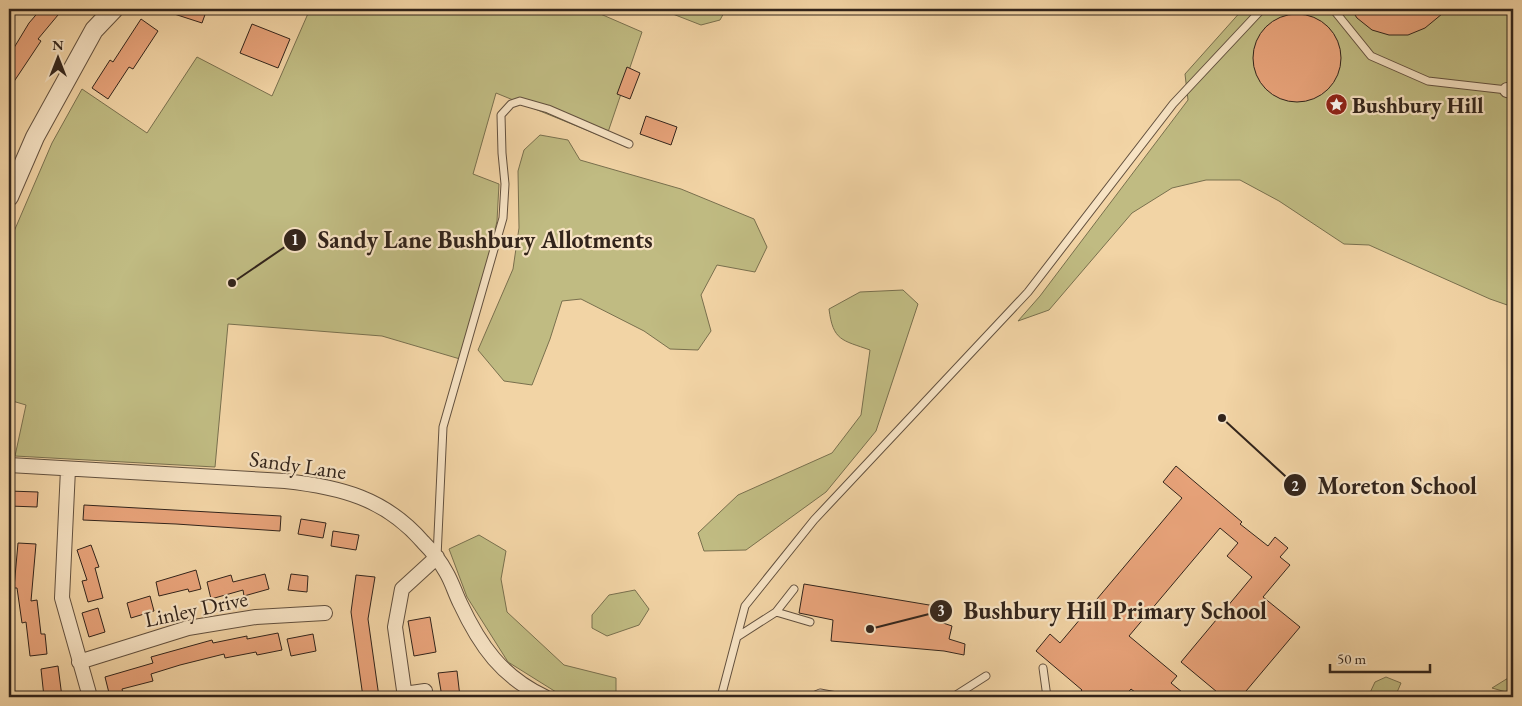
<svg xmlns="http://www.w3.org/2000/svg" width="1522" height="706" viewBox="0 0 1522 706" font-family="'EB Garamond',serif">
	<rect width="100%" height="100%" fill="#f2d4a5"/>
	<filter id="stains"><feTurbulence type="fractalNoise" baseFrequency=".004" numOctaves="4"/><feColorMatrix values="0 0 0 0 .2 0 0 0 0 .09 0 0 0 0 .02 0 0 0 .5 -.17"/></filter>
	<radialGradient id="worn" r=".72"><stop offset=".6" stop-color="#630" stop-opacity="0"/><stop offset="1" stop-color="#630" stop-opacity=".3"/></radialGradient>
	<!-- green -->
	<path fill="#c0bb82" stroke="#79704e" d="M310,9h279l53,23 -36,106 -110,-45 -23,81 26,10 -2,37 -8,37 -29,101 -78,-23 -154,-12 -13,143 -200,-11 11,-51 -17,-5v-157l43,-100 30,-54 65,44 50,-76 75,39z
		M660,9h66l-6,11 -19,5z
		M1243,9h270v72h-2l-4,14 6,1v211l-23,-8 -121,-54 -25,-1 -65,-43 -39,-21h-34l-34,8 -40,25 -83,97 -31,11 22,-25 148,-196 -3,-26z
		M540,135l28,5 12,20 101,29 73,30 13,28 -12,25 -38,-7 -16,30 10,36 -13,19 -28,-1 -26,-18 -63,-32 -19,2 -12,38 -18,46 -28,-4 -26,-31 35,-81 6,-41 -1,-57 6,-21z
		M903,290l15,14 -42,127 -50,61 -80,58 -42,1 -6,-18 40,-38 94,-42 29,-38 9,-65c-28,-10 -37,-9 -41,-41l31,-17z
		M479,535l27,16 -5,28 6,33 57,53 52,13v19h-52l-56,-35 -41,-65 -18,-48z
		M635,590l14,19 -10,16 -32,11 -15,-8v-13l17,-20z
		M1513,675v19l-21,-6z
		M1386,677l15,6 -6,14h-27l7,-15z"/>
	<!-- building -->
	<path fill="#e8a37a" stroke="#32241b" d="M41,9h22l-25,30 3,2 -32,48v-33l20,-33z
		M166,9h41l-5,14 -37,-12z
		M1351,9h97l-23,19 -17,7h-19l-17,-5 -15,-12z
		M1253 58a44 44 0 1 1 88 0a44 44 0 1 1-88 0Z
		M141,19l17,12 -25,38 -4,-2 -21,32 -16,-11 18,-28 3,2z
		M252,24l38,15 -12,29 -38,-15z
		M627,67l13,6 -10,26 -13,-5z
		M646,116l31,11 -6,18 -31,-11z
		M1176,466l66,56 -2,2 28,22 7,-9 13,11 -8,9 10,8 -27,32 37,30 -59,70h-18l-42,-35 71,-85 -25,-21 11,-13 -18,-15 -91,108 48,40 -6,7 17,14h-47l-10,-8 -7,8h-48l6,-7 -46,-39 14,-17 10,9 122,-145 -19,-16z
		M9,491l29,1 -1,15 -28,-1z
		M84,505l197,11 -1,15 -104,-7 -93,-4z
		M301,519l25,4 -3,15 -25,-4z
		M333,531l26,4 -3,15 -25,-4z
		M18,543l18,1 -5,57 6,-1 4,34h4l2,20 -17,2 -4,-34 -4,1 -5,-35h-3z
		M91,545l8,22 -4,1 8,30 -15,4 -6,-21 5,-1 -10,-30z
		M196,570l5,19 -12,3 -1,-3 -29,7 -3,-14z
		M265,574l4,15 -25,7 -1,-6 -32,9 -4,-17 24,-7 2,7z
		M291,574l17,2 -1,16 -19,-2z
		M356,575l19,2 -7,42 11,78h-16l-12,-85z
		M804,584l143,24 -4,15 9,3 -3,13 16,5 -1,11 -20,-4 -113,-10 2,-21 -34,-7z
		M150,596l4,15 -23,7 -4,-15z
		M98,608l7,24 -16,5 -7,-24z
		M430,617l6,35 -22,4 -6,-35z
		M278,633l4,17 -25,5 -1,-3 -31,6 -1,-4 -44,11 -29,9 2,7 -31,8 2,8h-14l-5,-20 48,-14 -2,-6 61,-17 1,3 34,-7v3z
		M313,634l3,17 -25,5 -4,-17z
		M58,666l4,31h-18l-3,-28z
		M457,671l3,26h-18l-4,-24z"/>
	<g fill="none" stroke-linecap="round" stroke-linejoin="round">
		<defs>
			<path id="service" d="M1333,9l38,47 57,25 79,9
				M437,557l6,-130 60,-209 2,-34 -3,-31 -1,-38 10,-11 9,-3 28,8 81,35
				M776,612l34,10
				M737,637l39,-25 18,-23
				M1043,668l4,29
				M721,697l24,-91 69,-86 214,-228 145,-188 89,-95
				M811,697l9,-4 22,4
				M953,697l33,-21"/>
			<path id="minor" d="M1507,90l6,1
				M9,465l276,16c55,6 100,17 138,61 9,9 17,19 23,30 6,10 9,21 14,31 20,43 42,74 85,94
				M68,469l-6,129 28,99
				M79,662l109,-34 68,-11 69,-4
				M404,694l21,-3
				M405,697l-10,-70 7,-38 35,-32"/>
			<path id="tertiary" d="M9,197l26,-60 59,-107 20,-21"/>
		</defs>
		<!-- service casing -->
		<use href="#service" stroke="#62503e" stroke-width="9"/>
		<!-- minor casing -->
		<use href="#minor" stroke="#62503e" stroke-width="16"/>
		<!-- tertiary casing -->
		<use href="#tertiary" stroke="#62503e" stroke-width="20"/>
		<!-- service -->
		<use href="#service" stroke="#f7e3c4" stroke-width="7"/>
		<!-- minor -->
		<use href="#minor" stroke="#f7e3c4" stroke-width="14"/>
		<!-- tertiary -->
		<use href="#tertiary" stroke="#f7e3c4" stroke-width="18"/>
	</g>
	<!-- icons -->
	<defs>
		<symbol id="sight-disc" viewBox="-11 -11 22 22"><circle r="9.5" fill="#8f2418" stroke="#f7e3c4"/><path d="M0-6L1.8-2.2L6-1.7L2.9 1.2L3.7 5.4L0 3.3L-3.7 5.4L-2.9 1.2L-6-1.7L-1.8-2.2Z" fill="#fff"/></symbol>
	</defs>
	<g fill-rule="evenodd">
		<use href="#sight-disc" x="1324" y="92" width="25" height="25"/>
	</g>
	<g text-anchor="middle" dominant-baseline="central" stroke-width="4.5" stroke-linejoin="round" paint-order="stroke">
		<!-- poi labels -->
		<g font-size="22" font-weight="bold" fill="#32241b" stroke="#f7e3c4" text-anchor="start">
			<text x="1352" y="105">Bushbury Hill</text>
		</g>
		<!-- street labels -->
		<g font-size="22" fill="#32241b" stroke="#f7e3c4">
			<text transform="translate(298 465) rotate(8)">Sandy Lane</text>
			<text transform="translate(196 609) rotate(-12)">Linley Drive</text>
		</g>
	</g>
	<!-- callouts -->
	<path fill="none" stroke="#32241b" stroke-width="2" d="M232 283L295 240M1222 418L1295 485M870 629L941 611"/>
	<g fill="#32241b" stroke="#f7e3c4" stroke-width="2">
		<circle cx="232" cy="283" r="5"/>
		<circle cx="1222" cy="418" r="5"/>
		<circle cx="870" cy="629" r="5"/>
		<circle cx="295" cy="240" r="12"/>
		<circle cx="1295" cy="485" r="12"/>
		<circle cx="941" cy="611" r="12"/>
	</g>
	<g font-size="15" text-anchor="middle" font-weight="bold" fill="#fff">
		<text x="295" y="245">1</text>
		<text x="1295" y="491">2</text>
		<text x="941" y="616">3</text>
	</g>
	<g font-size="24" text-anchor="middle" font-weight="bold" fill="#32241b" stroke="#f7e3c4" stroke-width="4.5" stroke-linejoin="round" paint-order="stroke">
		<text x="485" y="248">Sandy Lane Bushbury Allotments</text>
		<text x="1397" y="494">Moreton School</text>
		<text x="1115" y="619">Bushbury Hill Primary School</text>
	</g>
	<!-- margin -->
	<rect width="1522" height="706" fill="none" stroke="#f2d4a5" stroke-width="30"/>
	<rect x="10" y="10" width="1502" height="686" fill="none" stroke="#32241b" stroke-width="2.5"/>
	<rect x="15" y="15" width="1492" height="676" fill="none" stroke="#32241b"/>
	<!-- north arrow -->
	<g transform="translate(58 58)" stroke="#f7e3c4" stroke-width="4" paint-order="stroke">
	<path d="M0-4L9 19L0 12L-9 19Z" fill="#32241b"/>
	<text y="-8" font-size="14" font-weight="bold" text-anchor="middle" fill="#32241b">N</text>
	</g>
	<!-- scale -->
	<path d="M1330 664v8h100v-8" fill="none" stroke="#32241b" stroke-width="2.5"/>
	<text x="1337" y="664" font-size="15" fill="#32241b" stroke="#f7e3c4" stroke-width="4" paint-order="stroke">50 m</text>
	<rect width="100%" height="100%" filter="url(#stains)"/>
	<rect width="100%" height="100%" fill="url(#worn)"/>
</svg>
